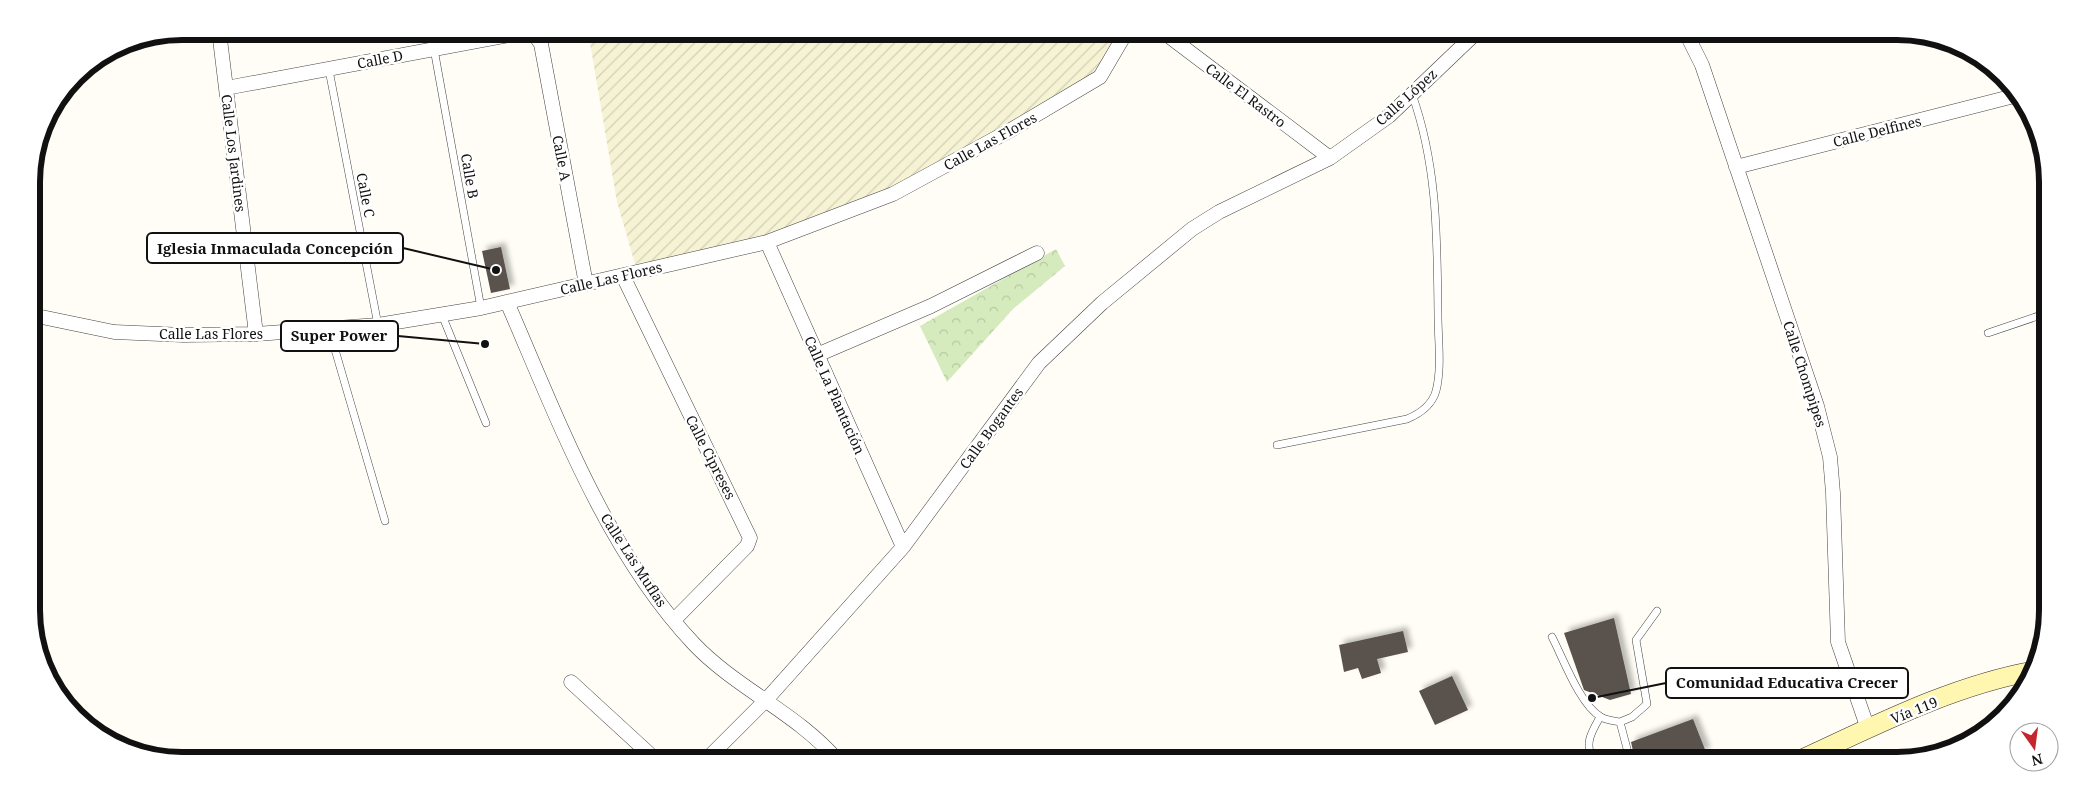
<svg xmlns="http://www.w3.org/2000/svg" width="2079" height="792" viewBox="0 0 2079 792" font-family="'Noto Serif',serif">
	<defs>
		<pattern id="farmland-furrows" width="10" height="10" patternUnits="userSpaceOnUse" patternTransform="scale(1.25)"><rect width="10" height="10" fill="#f6f3d4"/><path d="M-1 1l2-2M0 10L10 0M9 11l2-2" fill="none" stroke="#d2cfb5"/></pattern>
		<pattern id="park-crowns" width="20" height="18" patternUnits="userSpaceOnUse" patternTransform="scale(1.25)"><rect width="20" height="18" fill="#d5ebbd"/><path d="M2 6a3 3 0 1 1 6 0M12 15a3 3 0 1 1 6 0" fill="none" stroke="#b6c8a1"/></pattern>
		<filter id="shadow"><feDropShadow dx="4.5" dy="-4.5" stdDeviation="2.5" flood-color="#0004"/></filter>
	</defs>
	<rect width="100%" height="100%" fill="#fffdf5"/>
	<!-- farmland -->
	<path fill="url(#farmland-furrows)" d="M588,31h531l-23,48 -209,117 -89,32 -89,24 -74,12 -18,-62z"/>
	<!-- park -->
	<path fill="url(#park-crowns)" d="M1056,249l9,17 -52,43 -66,73 -27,-56z"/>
	<!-- building -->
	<path fill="#5a524d" filter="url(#shadow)" d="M501,247l9,42 -19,4 -9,-42z
		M1614,618l17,76 -21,6 -26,-10 -20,-57z
		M1403,631l5,21 -31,7 4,14 -19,6 -4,-11 -14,4 -5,-27z
		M1452,676l16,34 -33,15 -16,-34z
		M1693,719l13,33 -22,8h-49l-4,-18z"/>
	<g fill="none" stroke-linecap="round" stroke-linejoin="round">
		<defs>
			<path id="service" d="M434,49l47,259
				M329,70l49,255
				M442,315l44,108
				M329,329l56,192
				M1988,333l59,-20
				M1277,445l130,-26c12,-5 25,-14 29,-28 6,-23 2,-52 2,-76 -1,-76 0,-148 -26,-221
				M1552,637c11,21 28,68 49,80 5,3 13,4 19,5l10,38
				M1620,722l12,-5 15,-13 -11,-64 21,-29
				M1592,760c-7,-18 -1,-27 8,-43
				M281,761l23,-5 12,5"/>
			<path id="minor" d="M219,31l37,303
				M1162,31l168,127
				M1685,31l17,34 115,341 13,51 3,36 5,149 30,87
				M226,88l299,-56 10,3 6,9 45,240
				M1736,167l282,-72
				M767,242l136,305
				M623,276l127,262 -3,8 -73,74
				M507,302c50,115 99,249 187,342 43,45 103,69 144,117
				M32,315l82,17 70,3 72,-1 122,-9 103,-17 286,-66 126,-48 116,-63 91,-54 27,-46
				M817,355l114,-49 106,-53
				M571,682l86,79
				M705,761l61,-61 137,-153 136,-184 63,-60 90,-74 27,-17 111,-54 59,-42 89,-85"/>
			<path id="secondary" d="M1800,760c74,-34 151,-74 233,-89"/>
		</defs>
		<!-- service casing -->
		<use href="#service" stroke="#444" stroke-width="8"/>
		<!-- minor casing -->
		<use href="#minor" stroke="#444" stroke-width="15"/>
		<!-- secondary casing -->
		<use href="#secondary" stroke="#333" stroke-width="20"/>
		<!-- service -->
		<use href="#service" stroke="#fff" stroke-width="7"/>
		<!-- minor -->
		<use href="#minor" stroke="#fff" stroke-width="14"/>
		<!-- secondary -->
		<use href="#secondary" stroke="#fff6b0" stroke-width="19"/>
	</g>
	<g text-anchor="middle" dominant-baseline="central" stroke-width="5" stroke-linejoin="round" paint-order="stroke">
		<!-- street labels -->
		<g font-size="14" fill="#111" stroke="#fff">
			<text transform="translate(380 59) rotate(-11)">Calle D</text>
			<text transform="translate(1246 95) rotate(37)">Calle El Rastro</text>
			<text transform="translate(1406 97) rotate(-42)">Calle López</text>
			<text transform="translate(1877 131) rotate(-14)">Calle Delfines</text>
			<text transform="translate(990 141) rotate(-29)">Calle Las Flores</text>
			<text transform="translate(234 153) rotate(83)">Calle Los Jardines</text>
			<text transform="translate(562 158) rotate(79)">Calle A</text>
			<text transform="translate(470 176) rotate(80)">Calle B</text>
			<text transform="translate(366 195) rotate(79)">Calle C</text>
			<text transform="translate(611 278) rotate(-13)">Calle Las Flores</text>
			<text x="211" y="333">Calle Las Flores</text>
			<text transform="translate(1805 374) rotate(72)">Calle Chompipes</text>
			<text transform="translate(835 395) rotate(66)">Calle La Plantación</text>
			<text transform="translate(991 428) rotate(-54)">Calle Bogantes</text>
			<text transform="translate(711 457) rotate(63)">Calle Cipreses</text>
			<text transform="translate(634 560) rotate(57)">Calle Las Muflas</text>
			<text transform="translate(1914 710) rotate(-22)">Vía 119</text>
		</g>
	</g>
	<!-- crop -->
	<path d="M0 0H2079V792H0ZM182 40H1897A142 142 0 0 1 2039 182V610A142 142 0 0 1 1897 752H182A142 142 0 0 1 40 610V182A142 142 0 0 1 182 40Z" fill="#fff" fill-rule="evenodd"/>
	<path fill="none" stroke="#111" stroke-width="6" d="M182 40H1897A142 142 0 0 1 2039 182V610A142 142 0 0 1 1897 752H182A142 142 0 0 1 40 610V182A142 142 0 0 1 182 40Z"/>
	<!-- callouts -->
	<path fill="none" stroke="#111" stroke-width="2" d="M496 270L403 248M485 344L398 336M1592 698L1666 683"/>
	<g fill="#111" stroke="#fff" stroke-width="2">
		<circle cx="496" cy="270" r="5"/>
		<circle cx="485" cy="344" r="5"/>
		<circle cx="1592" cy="698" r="5"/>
	</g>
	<g fill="#fff" stroke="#111" stroke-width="2">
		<rect x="147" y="233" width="256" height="30" rx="5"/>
		<rect x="281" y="321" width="117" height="30" rx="5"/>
		<rect x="1666" y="668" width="242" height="30" rx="5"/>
	</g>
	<g font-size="15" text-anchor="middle" font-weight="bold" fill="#111">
		<text x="275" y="254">Iglesia Inmaculada Concepción</text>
		<text x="339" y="341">Super Power</text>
		<text x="1787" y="688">Comunidad Educativa Crecer</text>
	</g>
	<!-- north arrow -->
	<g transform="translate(2034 747) rotate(166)"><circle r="24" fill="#ffffff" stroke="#a0a0a0"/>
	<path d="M0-4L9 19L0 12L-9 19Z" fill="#c4262e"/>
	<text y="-8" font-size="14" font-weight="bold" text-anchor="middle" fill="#111111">N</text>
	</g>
</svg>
